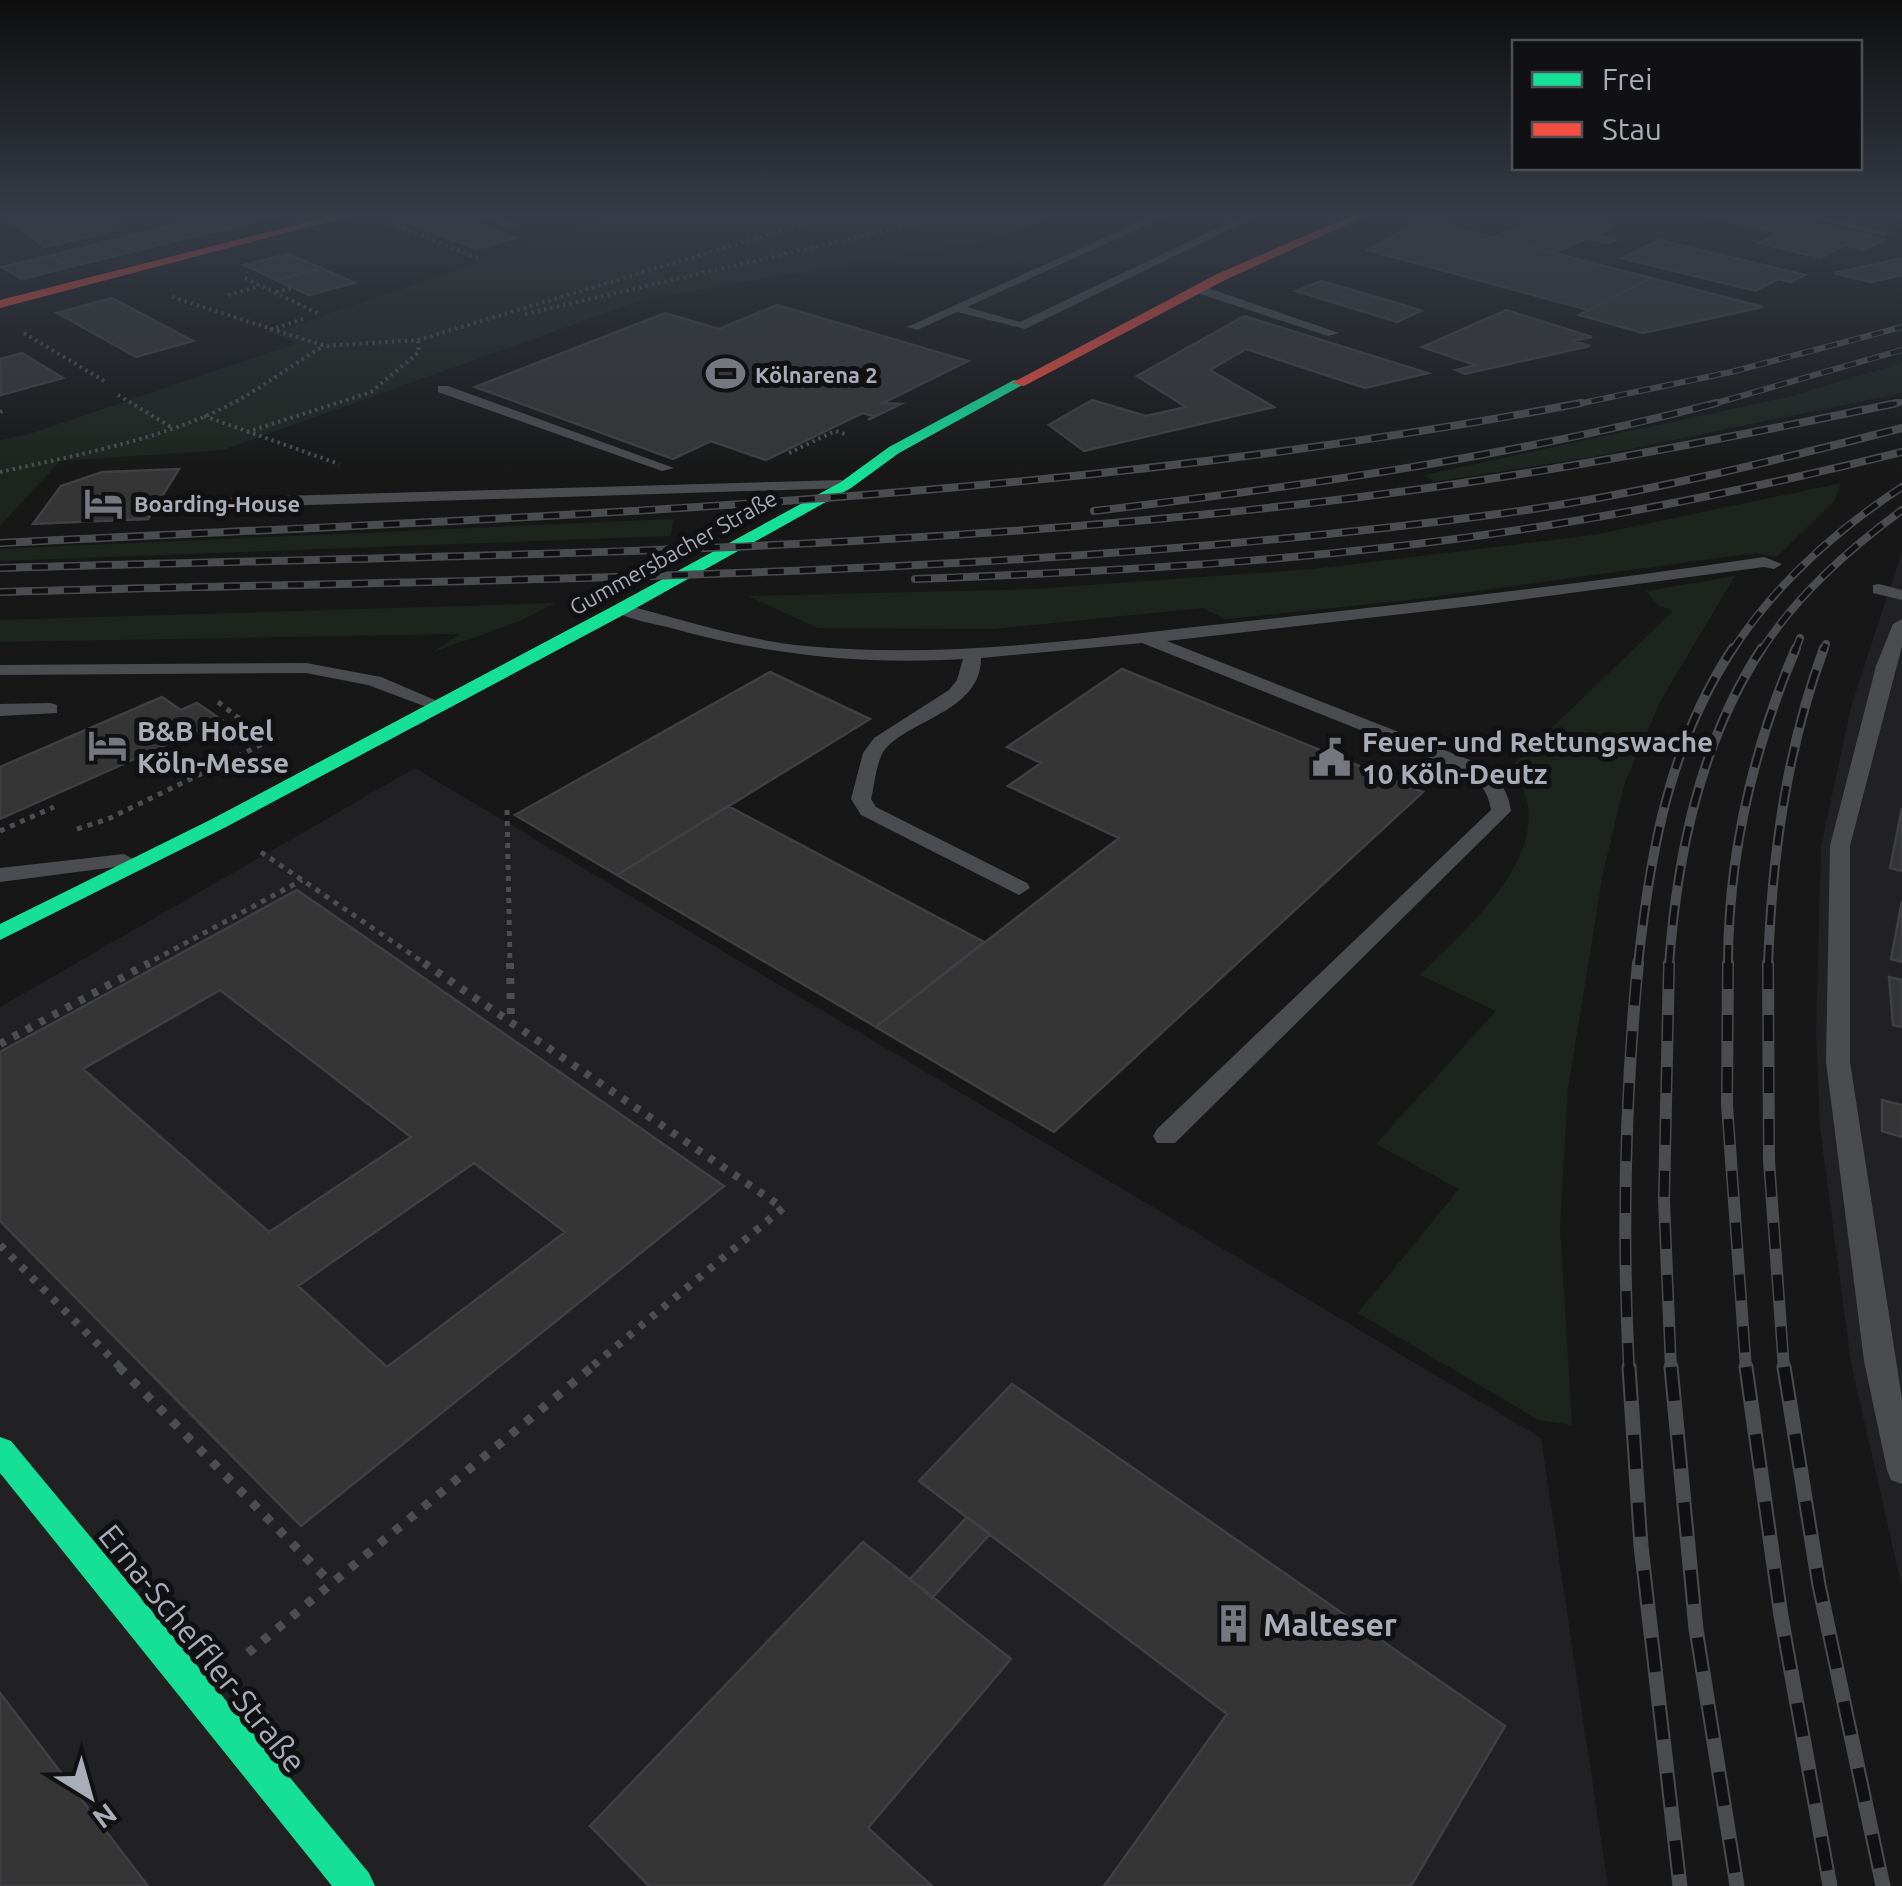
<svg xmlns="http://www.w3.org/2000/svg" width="1902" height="1886" viewBox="0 0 1902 1886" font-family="Ubuntu,sans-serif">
	<rect width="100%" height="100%" fill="#171717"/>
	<!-- built -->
	<path fill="#212123" d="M1902,551v1037l-51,-225 -31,-235 -4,-95 5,-187 31,-143z
		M415,768l1126,670 67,448h-1608v-879z"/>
	<!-- green -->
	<path fill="#1d241e" d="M626,213h433l-62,26 -355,61 -419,150 -163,11 -60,65v-86l26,-5 271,-92 -25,-10z
		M1902,363v30l-311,64 -157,25 -10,-7 364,-78z
		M1841,483l-7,18 -57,56 -22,-4 -345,47 -185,19 -22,-11 -210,21 -175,-1 -70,-32 286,-7 279,-20 280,-34z
		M673,519l-2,17 -671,25v-12z
		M1735,576l-74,124 -36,82 -22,91 -35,215 -8,138 12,199 -34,-5 -180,-107 101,-124 -83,-45 120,-133 -76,-36c47,-48 151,-133 90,-207l163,-157 -15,-6 -12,-14z
		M555,603l-35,18 -87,31 26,-18 -459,8v-22z"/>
	<!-- building -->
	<path fill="#353536" stroke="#3f4043" stroke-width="2.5" fill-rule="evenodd" d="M20,213h56l27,20 -44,11z
		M76,213h23l21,16 -17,4z
		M225,213h58l2,1 -68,17 -18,-12z
		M447,213l34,12 -39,11 -34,-13z
		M1551,213l63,13 -19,9 21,5 -8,3 -21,-5 -33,15 -60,-16z
		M1700,213h71l113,26 -19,11 -20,-5 -25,13 -61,-15 22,-10z
		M200,219l17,12 -83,20 -20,-11z
		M1423,219l131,34 97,25 -63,32 -220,-60z
		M29,220l30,24 -15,3 -30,-24z
		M481,225l35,13 -40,11 -34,-13z
		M114,240l20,11 -65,16 -20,-11z
		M1659,240l146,35 -14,7 -13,-3 -22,12 -134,-33z
		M288,254l33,14 -45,12 -32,-15z
		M49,256l20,11 -47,12 -21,-12z
		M1902,258v17l-31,7 -37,-9z
		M321,268l34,15 -46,12 -33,-15z
		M1651,278l112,29 -120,26 -64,-18z
		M1321,281l83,24 17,6 -24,11 -101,-31z
		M112,298l81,43 -57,16 -79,-44z
		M777,305l191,56 -85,42 18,1 -33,16 5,-4 -10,-3 -97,47 -55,-19 -38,18 -198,-72 190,-74 54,16z
		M1506,310l86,27 -20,4 18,5 -125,28 -9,-4 20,-5 -54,-18z
		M1244,316l184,57 -63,15 -119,-39 -36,21 64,37 -190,44 -35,-26 43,-25 54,16 40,-9 -49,-31z
		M22,353l41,25 -62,17 -1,-36z
		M179,469l-31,50 -115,5 28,-38 41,-14z
		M1122,669l301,123 -369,340 -178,-105 243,-189 -111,-52 33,-23 -34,-16z
		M770,672l100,47 -253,156 -102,-60z
		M162,697l19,13 16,-7 25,17 -222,99v-52z
		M728,806l256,136 -108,85 -259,-152z
		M1902,808v63l-12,-3z
		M297,890l427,296 -423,340 -301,-305v-169zM220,990l191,147 -142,95 -186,-163zM474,1163l91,69 -178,135 -89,-81z
		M1902,901v61l-11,-3z
		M1889,977l13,3v47l-9,-2z
		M1882,1100l20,5v32l-20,-6z
		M1012,1384l493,342 -94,160h-307l123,-172 -308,-233z
		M967,1517l23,17 -58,64 -22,-19z
		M863,1542l148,117 -143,169 64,58h-283l-59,-60z
		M0,1693l148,193h-148z"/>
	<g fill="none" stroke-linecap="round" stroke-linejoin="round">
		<!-- path-far3 -->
		<path stroke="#4d4e52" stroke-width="4" stroke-dasharray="2.5 4" stroke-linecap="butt" d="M393,219l23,-6
			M391,223l89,36
			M245,278l74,36
			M276,292l17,-4
			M228,295l32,-9
			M172,297l153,49 93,-6 422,-127
			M525,314l437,-101
			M270,330l33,-11
			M24,333l82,49
			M118,395l53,32
			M0,412l6,-2
			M204,416l135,48
			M247,432l124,-40 48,-40 -1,-12
			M789,453l46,-22 10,3
			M0,472c73,-16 149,-30 217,-61 39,-18 71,-44 107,-65"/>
		<!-- path-far2 -->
		<path stroke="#4d4e52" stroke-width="5" stroke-dasharray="5 6" stroke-linecap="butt" d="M218,702l50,39
			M507,810l3,155
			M77,829l31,-10 167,-81
			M0,831l54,-24
			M261,852l166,113
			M145,965l157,-85"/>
		<!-- path-far1 -->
		<path stroke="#4d4e52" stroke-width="8" stroke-dasharray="6 9" stroke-linecap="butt" d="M424,963l359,245 -194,161
			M510,963l1,58
			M0,1044l149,-81
			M0,1245l122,124"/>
		<!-- path -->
		<path stroke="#4d4e52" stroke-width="9" stroke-dasharray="8 11" stroke-linecap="butt" d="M119,1367l212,216
			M248,1653l344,-286"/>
		<!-- lane -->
		<path fill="#4b4c50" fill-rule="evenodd" d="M473,213h16l31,13 -10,2z
			M1159,213h14l-206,94 53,15 229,-109h14l-238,116 -68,-17 -40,18 -10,-3z
			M1790,213h20l80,20 -6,3z
			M1194,286h8l137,47 -11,3 -134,-44z
			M438,386h10l226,82 -12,3 -224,-79z
			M842,480l8,5 -3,3 -635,20 -8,-5 8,-5z
			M1764,557l18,7 -8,5 -10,-2 -275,37 -322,37 308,121c20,13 33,25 36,49l-336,332h-18l-4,-7 4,-7 334,-319c-3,-21 -13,-29 -30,-40l-319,-127 -161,15c0,51 -64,60 -93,88 -12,11 -13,38 -17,53l5,8 151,76 3,5 -11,7 -158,-80 -10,-16 12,-46 11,-15 75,-48 8,-10 6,-21c-100,6 -196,-4 -292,-31 -19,-5 -44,-8 -59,-19l9,-5c61,15 121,36 185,42 139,13 277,-7 416,-22 181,-20 362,-40 542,-67z
			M1879,584l23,6v10l-29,-7v-8z
			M1902,619v27l-52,200v216l52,337v85l-11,-4 -4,-10 -23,-109 -38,-299 4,-216 46,-180 17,-42z
			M306,663l75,14 68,29 -9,6 -72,-27 -62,-12 -306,2v-10z
			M50,703l7,2v8l-57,3v-12z
			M124,854l11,6 -4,5 -131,17v-14z"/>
		<!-- fast -->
		<path fill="#16e098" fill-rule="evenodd" d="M1014,380l12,3 -127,70 -48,35 -224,125 -401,214 -226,113v-16l212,-105 403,-214 226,-123 48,-35z
			M0,1437l11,4 358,432 6,13h-43l-332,-413z"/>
		<!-- jam -->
		<path fill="#f24e42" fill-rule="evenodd" d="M343,213h18l-361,95v-8z
			M1358,213h14l-147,67 -201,106 -12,-3 205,-109z"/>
		<defs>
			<path id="rail-far4" d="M1568,406l163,-34 171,-45
				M1706,406l196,-56
				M1885,406l17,-4"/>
			<path id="rail-far3" d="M1094,511c209,-25 418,-54 622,-108
				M0,543c528,-27 1060,-40 1581,-140
				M0,568c478,-14 961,-14 1435,-81 155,-22 309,-52 462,-84
				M915,579c208,-8 416,-19 622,-52 123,-19 244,-45 365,-75
				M0,592c499,-14 1002,-12 1498,-78 136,-18 271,-52 404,-86
				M1732,651c44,-68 103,-120 170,-164
				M1761,651c37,-57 87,-101 141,-141
				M1795,651l5,-13
				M1823,651l3,-7"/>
			<path id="rail-far2" d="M1638,965c12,-113 31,-220 95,-317
				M1669,965c8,-110 31,-223 93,-317
				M1728,965c0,-109 25,-216 68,-317
				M1768,965c4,-109 18,-214 56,-317"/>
			<path id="rail-far1" d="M1669,963l-5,237 7,169
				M1728,963l-1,142 19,264
				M1768,963l1,198 15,208
				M1629,1369c-7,-135 -4,-271 9,-406"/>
			<path id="rail" d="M1629,1367l12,179 39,340
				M1671,1367l25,262 41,257
				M1746,1367l35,249 49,270
				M1784,1367l35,218 64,301"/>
		</defs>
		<!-- rail-far4 casing -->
		<use href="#rail-far4" stroke="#4b4c4f" stroke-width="6"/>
		<!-- rail-far3 casing -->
		<use href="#rail-far3" stroke="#4b4c4f" stroke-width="8"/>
		<!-- rail-far2 casing -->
		<use href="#rail-far2" stroke="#4b4c4f" stroke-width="10"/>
		<!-- rail-far1 casing -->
		<use href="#rail-far1" stroke="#4b4c4f" stroke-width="12"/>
		<!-- rail casing -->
		<use href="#rail" stroke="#4b4c4f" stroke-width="15"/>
		<!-- rail-far4 -->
		<use href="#rail-far4" stroke="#111113" stroke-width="4" stroke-dasharray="12" stroke-linecap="butt"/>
		<!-- rail-far3 -->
		<use href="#rail-far3" stroke="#111113" stroke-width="5" stroke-dasharray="16" stroke-linecap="butt"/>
		<!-- rail-far2 -->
		<use href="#rail-far2" stroke="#111113" stroke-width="6" stroke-dasharray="20" stroke-linecap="butt"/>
		<!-- rail-far1 -->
		<use href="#rail-far1" stroke="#111113" stroke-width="9" stroke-dasharray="26" stroke-linecap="butt"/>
		<!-- rail -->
		<use href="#rail" stroke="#111113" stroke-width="11" stroke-dasharray="34" stroke-linecap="butt"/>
	</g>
	<!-- sky -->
	<linearGradient id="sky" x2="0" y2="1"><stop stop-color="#0d0d0d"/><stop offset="0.45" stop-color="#363c47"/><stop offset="1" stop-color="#363c47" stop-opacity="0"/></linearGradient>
	<rect width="1902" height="477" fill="url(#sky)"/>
	<!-- icons -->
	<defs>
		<symbol id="stadium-bare" viewBox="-9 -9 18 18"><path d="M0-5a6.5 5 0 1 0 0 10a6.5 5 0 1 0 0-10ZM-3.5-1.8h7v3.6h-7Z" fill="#757880" stroke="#111113" stroke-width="2.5" paint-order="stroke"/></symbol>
		<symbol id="hotel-bare" viewBox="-9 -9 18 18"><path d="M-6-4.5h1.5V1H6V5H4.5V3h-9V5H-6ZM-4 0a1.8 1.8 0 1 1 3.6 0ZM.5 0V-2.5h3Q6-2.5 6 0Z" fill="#757880" stroke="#111113" stroke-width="2.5" paint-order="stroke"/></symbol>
		<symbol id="civic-bare" viewBox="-9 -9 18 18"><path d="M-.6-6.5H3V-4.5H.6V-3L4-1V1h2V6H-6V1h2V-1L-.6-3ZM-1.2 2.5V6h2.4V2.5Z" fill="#757880" stroke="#111113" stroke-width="2.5" paint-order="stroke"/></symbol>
		<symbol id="building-bare" viewBox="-9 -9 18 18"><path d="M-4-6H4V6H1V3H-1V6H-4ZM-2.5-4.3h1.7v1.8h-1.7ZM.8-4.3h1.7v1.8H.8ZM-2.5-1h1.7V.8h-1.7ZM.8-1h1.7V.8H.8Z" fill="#757880" stroke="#111113" stroke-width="2.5" paint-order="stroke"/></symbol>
	</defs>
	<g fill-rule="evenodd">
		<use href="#stadium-bare" x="698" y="346" width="55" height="55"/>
		<use href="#hotel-bare" x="76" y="476" width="55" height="55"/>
		<use href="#hotel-bare" x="80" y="718" width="55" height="55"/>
		<use href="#civic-bare" x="1304" y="730" width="55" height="55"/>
		<use href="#building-bare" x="1206" y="1596" width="55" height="55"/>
	</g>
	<g text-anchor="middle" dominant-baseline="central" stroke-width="10" stroke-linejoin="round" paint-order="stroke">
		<!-- far-poi labels -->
		<g font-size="22" font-weight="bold" fill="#a8adb8" stroke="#111113" text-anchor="start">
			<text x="755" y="374">Kölnarena 2</text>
			<text x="134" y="503">Boarding-House</text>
		</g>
		<!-- far-street labels -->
		<g font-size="22" fill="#a8adb8" stroke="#111113">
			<text transform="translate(673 552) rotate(-29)">Gummersbacher Straße</text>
		</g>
		<!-- poi labels -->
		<g font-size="28" font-weight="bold" fill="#a8adb8" stroke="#111113" text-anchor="start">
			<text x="137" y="730">B&amp;B Hotel<tspan x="137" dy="32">Köln-Messe</tspan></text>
			<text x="1362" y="741">Feuer- und Rettungswache<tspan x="1362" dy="32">10 Köln-Deutz</tspan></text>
		</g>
		<!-- near-poi labels -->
		<g font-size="32" font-weight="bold" fill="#a8adb8" stroke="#111113" text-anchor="start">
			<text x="1263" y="1624">Malteser</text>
		</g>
		<!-- near-street labels -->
		<g font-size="32" fill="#a8adb8" stroke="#111113">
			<text transform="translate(203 1648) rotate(51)">Erna-Scheffler-Straße</text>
		</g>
	</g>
	<!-- legend -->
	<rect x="1512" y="40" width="350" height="130" fill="#111113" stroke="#4d4f55" stroke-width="2.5"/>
	<rect x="1532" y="72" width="50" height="15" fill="#16e098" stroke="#4d4f55" stroke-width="2.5"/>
	<text x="1602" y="90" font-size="30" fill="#a8adb8">Frei</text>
	<rect x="1532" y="122" width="50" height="15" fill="#f24e42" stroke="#4d4f55" stroke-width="2.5"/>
	<text x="1602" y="140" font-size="30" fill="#a8adb8">Stau</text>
	<!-- north arrow -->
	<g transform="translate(90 1796) rotate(143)" stroke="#111113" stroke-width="8" paint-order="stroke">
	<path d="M0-8L18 38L0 25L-18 38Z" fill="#a8adb8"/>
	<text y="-15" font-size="28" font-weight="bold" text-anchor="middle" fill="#a8adb8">N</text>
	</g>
</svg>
